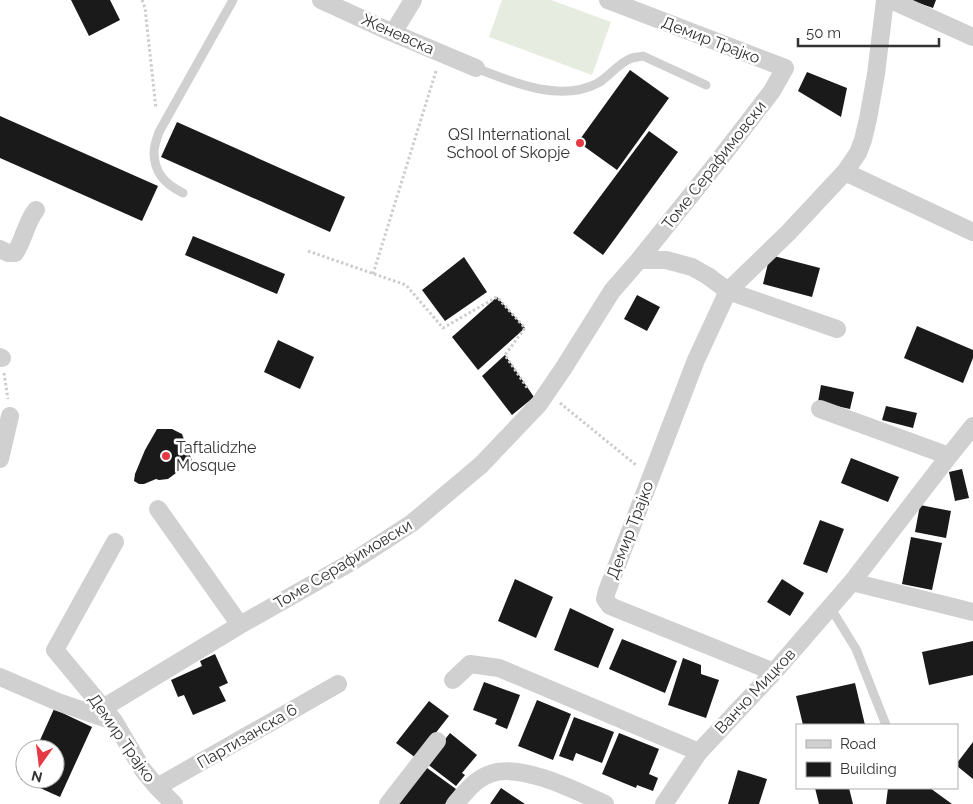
<svg xmlns="http://www.w3.org/2000/svg" width="973" height="804" viewBox="0 0 973 804" font-family="Raleway,sans-serif">
	<rect width="100%" height="100%" fill="#fff"/>
	<!-- pitch -->
	<path fill="#e6ecdf" d="M502,0h49l60,22 -19,53 -103,-38z"/>
	<!-- building -->
	<path fill="#1a1a1a" d="M71,0h39l10,20 -31,16z
		M910,0h26l-3,8z
		M630,70l39,28 -52,72 -39,-28z
		M807,72l40,16 -6,29 -43,-26z
		M0,116l158,70 -16,35 -142,-63z
		M177,122l168,75 -15,35 -169,-75z
		M649,131l29,21 -75,103 -30,-22z
		M193,236l92,38 -8,20 -92,-39z
		M770,255l50,13 -8,29 -49,-13z
		M464,257l23,35 -42,29 -23,-31z
		M637,295l23,12 -13,24 -23,-12z
		M497,297l28,31 -47,42 -26,-33z
		M917,326l56,24v8l-10,25 -59,-25z
		M278,340l36,17 -14,32 -36,-17z
		M505,355l29,42 -22,18 -30,-39z
		M821,385l33,7 -4,17 -32,-7z
		M886,406l31,7 -4,15 -31,-8z
		M157,429h15l10,5 10,27 -24,18 -9,1 -3,-1 -12,5h-5l-5,-3 1,-7 10,-24z
		M851,458l48,19 -11,25 -47,-19z
		M962,469l7,29 -14,3 -6,-29z
		M920,505l31,6 -5,27 -31,-6z
		M820,520l24,9 -17,44 -24,-9z
		M911,537l31,6 -10,47 -30,-6z
		M515,579l38,18 -17,41 -38,-17z
		M782,579l22,14 -14,23 -23,-14z
		M570,608l44,21 -16,39 -44,-18z
		M622,639l55,22 -12,32 -56,-24z
		M973,641v34l-44,10 -7,-33z
		M215,654l13,29 -9,4 7,14 -33,14 -9,-20 -6,2 -7,-17 31,-14 -2,-5z
		M683,658l18,7v9l18,6 -13,38 -38,-13z
		M484,682l36,13 -13,34 -12,-5 2,-5 -24,-9z
		M855,683l10,42h-62l-7,-29z
		M537,700l34,14 -18,46 -35,-14z
		M429,701l20,15 -33,42 -20,-15z
		M54,709l38,18 -32,70 -40,-18h3l2,-5v5h30v-30h-19z
		M574,717l40,15 -12,31 -26,-10 -3,8 -14,-5z
		M450,733l27,22 -15,18 3,2 -9,11 -30,-23z
		M619,733l40,16 -10,25 9,4 -5,13 -16,-6 -1,3 -34,-14z
		M973,742v37l-16,-13v-3z
		M423,765l33,24 -11,15h-51z
		M738,770l29,9 -8,25h-31z
		M501,788l24,16h-35z
		M815,788h34l4,16h-34z
		M888,788h42l22,16h-66z"/>
	<g fill="none" stroke-linecap="round" stroke-linejoin="round">
		<!-- path -->
		<path stroke="#cdcdcd" stroke-width="3" stroke-dasharray="2.5 2.5" stroke-linecap="butt" d="M142,0l3,8 11,101
			M308,251l98,34 37,43 54,-31 28,31 -20,27 23,34
			M373,274l63,-203
			M4,373l4,26
			M560,403l76,62"/>
		<!-- lane -->
		<path stroke="#d0d0d0" stroke-width="9" d="M476,68c36,14 84,35 122,15 12,-7 20,-20 34,-25 3,-1 7,-1 11,-2l63,29
			M183,193c-18,-9 -29,-20 -29,-41 0,-6 3,-14 5,-20l74,-132
			M830,607l26,42 30,76"/>
		<!-- street -->
		<path stroke="#d0d0d0" stroke-width="18" d="M321,0l72,33 83,35
			M608,0l177,68 -13,23 -60,78 -73,91
			M891,0l82,37
			M393,33l20,-33
			M845,172l128,60
			M0,249l8,4h7c9,-13 11,-31 21,-43
			M0,357l2,1
			M820,409l129,47
			M0,459l10,-43
			M158,509l82,116
			M115,542l-60,108 59,71 29,49 14,17 17,17
			M852,582l121,30
			M774,672l-164,-66 -5,-7 2,-8 89,-231 32,-69 60,-58 57,-61 13,-19 5,-13 5,-21 8,-45 9,-74
			M0,677l58,25 55,19
			M453,680l17,-16 29,4 200,84
			M103,708l137,-83 115,-65 57,-37 69,-58 58,-61 24,-35 49,-78 27,-31h27l26,7 16,9 20,15 109,38
			M157,787l181,-103
			M388,804l49,-63
			M455,804c10,-11 20,-25 35,-30 30,-12 87,17 115,30
			M664,804l35,-52 75,-80 78,-90 97,-126 24,-30"/>
	</g>
	<!-- markers -->
	<g fill="#e63946" stroke="#fff" stroke-width="2">
		<circle cx="580" cy="143" r="5"/>
		<circle cx="166" cy="456" r="5"/>
	</g>
	<g text-anchor="middle" dominant-baseline="central" stroke-width="5" stroke-linejoin="round" paint-order="stroke">
		<!-- street labels -->
		<g font-size="16" fill="#333" stroke="#fff">
			<text transform="translate(398 34) rotate(24)">Женевска</text>
			<text transform="translate(711 40) rotate(21)">Демир Трајко</text>
			<text transform="translate(714 165) rotate(-52)">Томе Серафимовски</text>
			<text transform="translate(630 530) rotate(-69)">Демир Трајко</text>
			<text transform="translate(343 564) rotate(-31)">Томе Серафимовски</text>
			<text transform="translate(755 691) rotate(-47)">Ванчо Мицков</text>
			<text transform="translate(247 736) rotate(-30)">Партизанска 6</text>
			<text transform="translate(122 738) rotate(55)">Демир Трајко</text>
		</g>
		<!-- poi labels -->
		<g font-size="16" fill="#333" stroke="#fff" text-anchor="end">
			<text x="570" y="134">QSI International<tspan x="570" dy="18">School of Skopje</tspan></text>
			<text x="176" y="447" text-anchor="start">Taftalidzhe<tspan x="176" dy="18">Mosque</tspan></text>
		</g>
	</g>
	<!-- legend -->
	<rect x="796" y="724" width="162" height="65" fill="#ffffff" stroke="#adadad"/>
	<rect x="806" y="740" width="25" height="8" fill="#d0d0d0" stroke="#adadad"/>
	<text x="840" y="749" font-size="15" fill="#333333">Road</text>
	<rect x="806" y="762" width="25" height="15" fill="#1a1a1a" stroke="#adadad"/>
	<text x="840" y="774" font-size="15" fill="#333333">Building</text>
	<!-- north arrow -->
	<g transform="translate(40 764) rotate(194)"><circle r="24" fill="#ffffff" stroke="#adadad"/>
	<path d="M0-4L9 19L0 12L-9 19Z" fill="#e63946"/>
	<text y="-8" font-size="14" font-weight="bold" text-anchor="middle" fill="#333333">N</text>
	</g>
	<!-- scale -->
	<path d="M798 38v8h141v-8" fill="none" stroke="#333333" stroke-width="2.5"/>
	<text x="806" y="38" font-size="15" fill="#333333" stroke="#ffffff" stroke-width="4" paint-order="stroke">50 m</text>
</svg>
